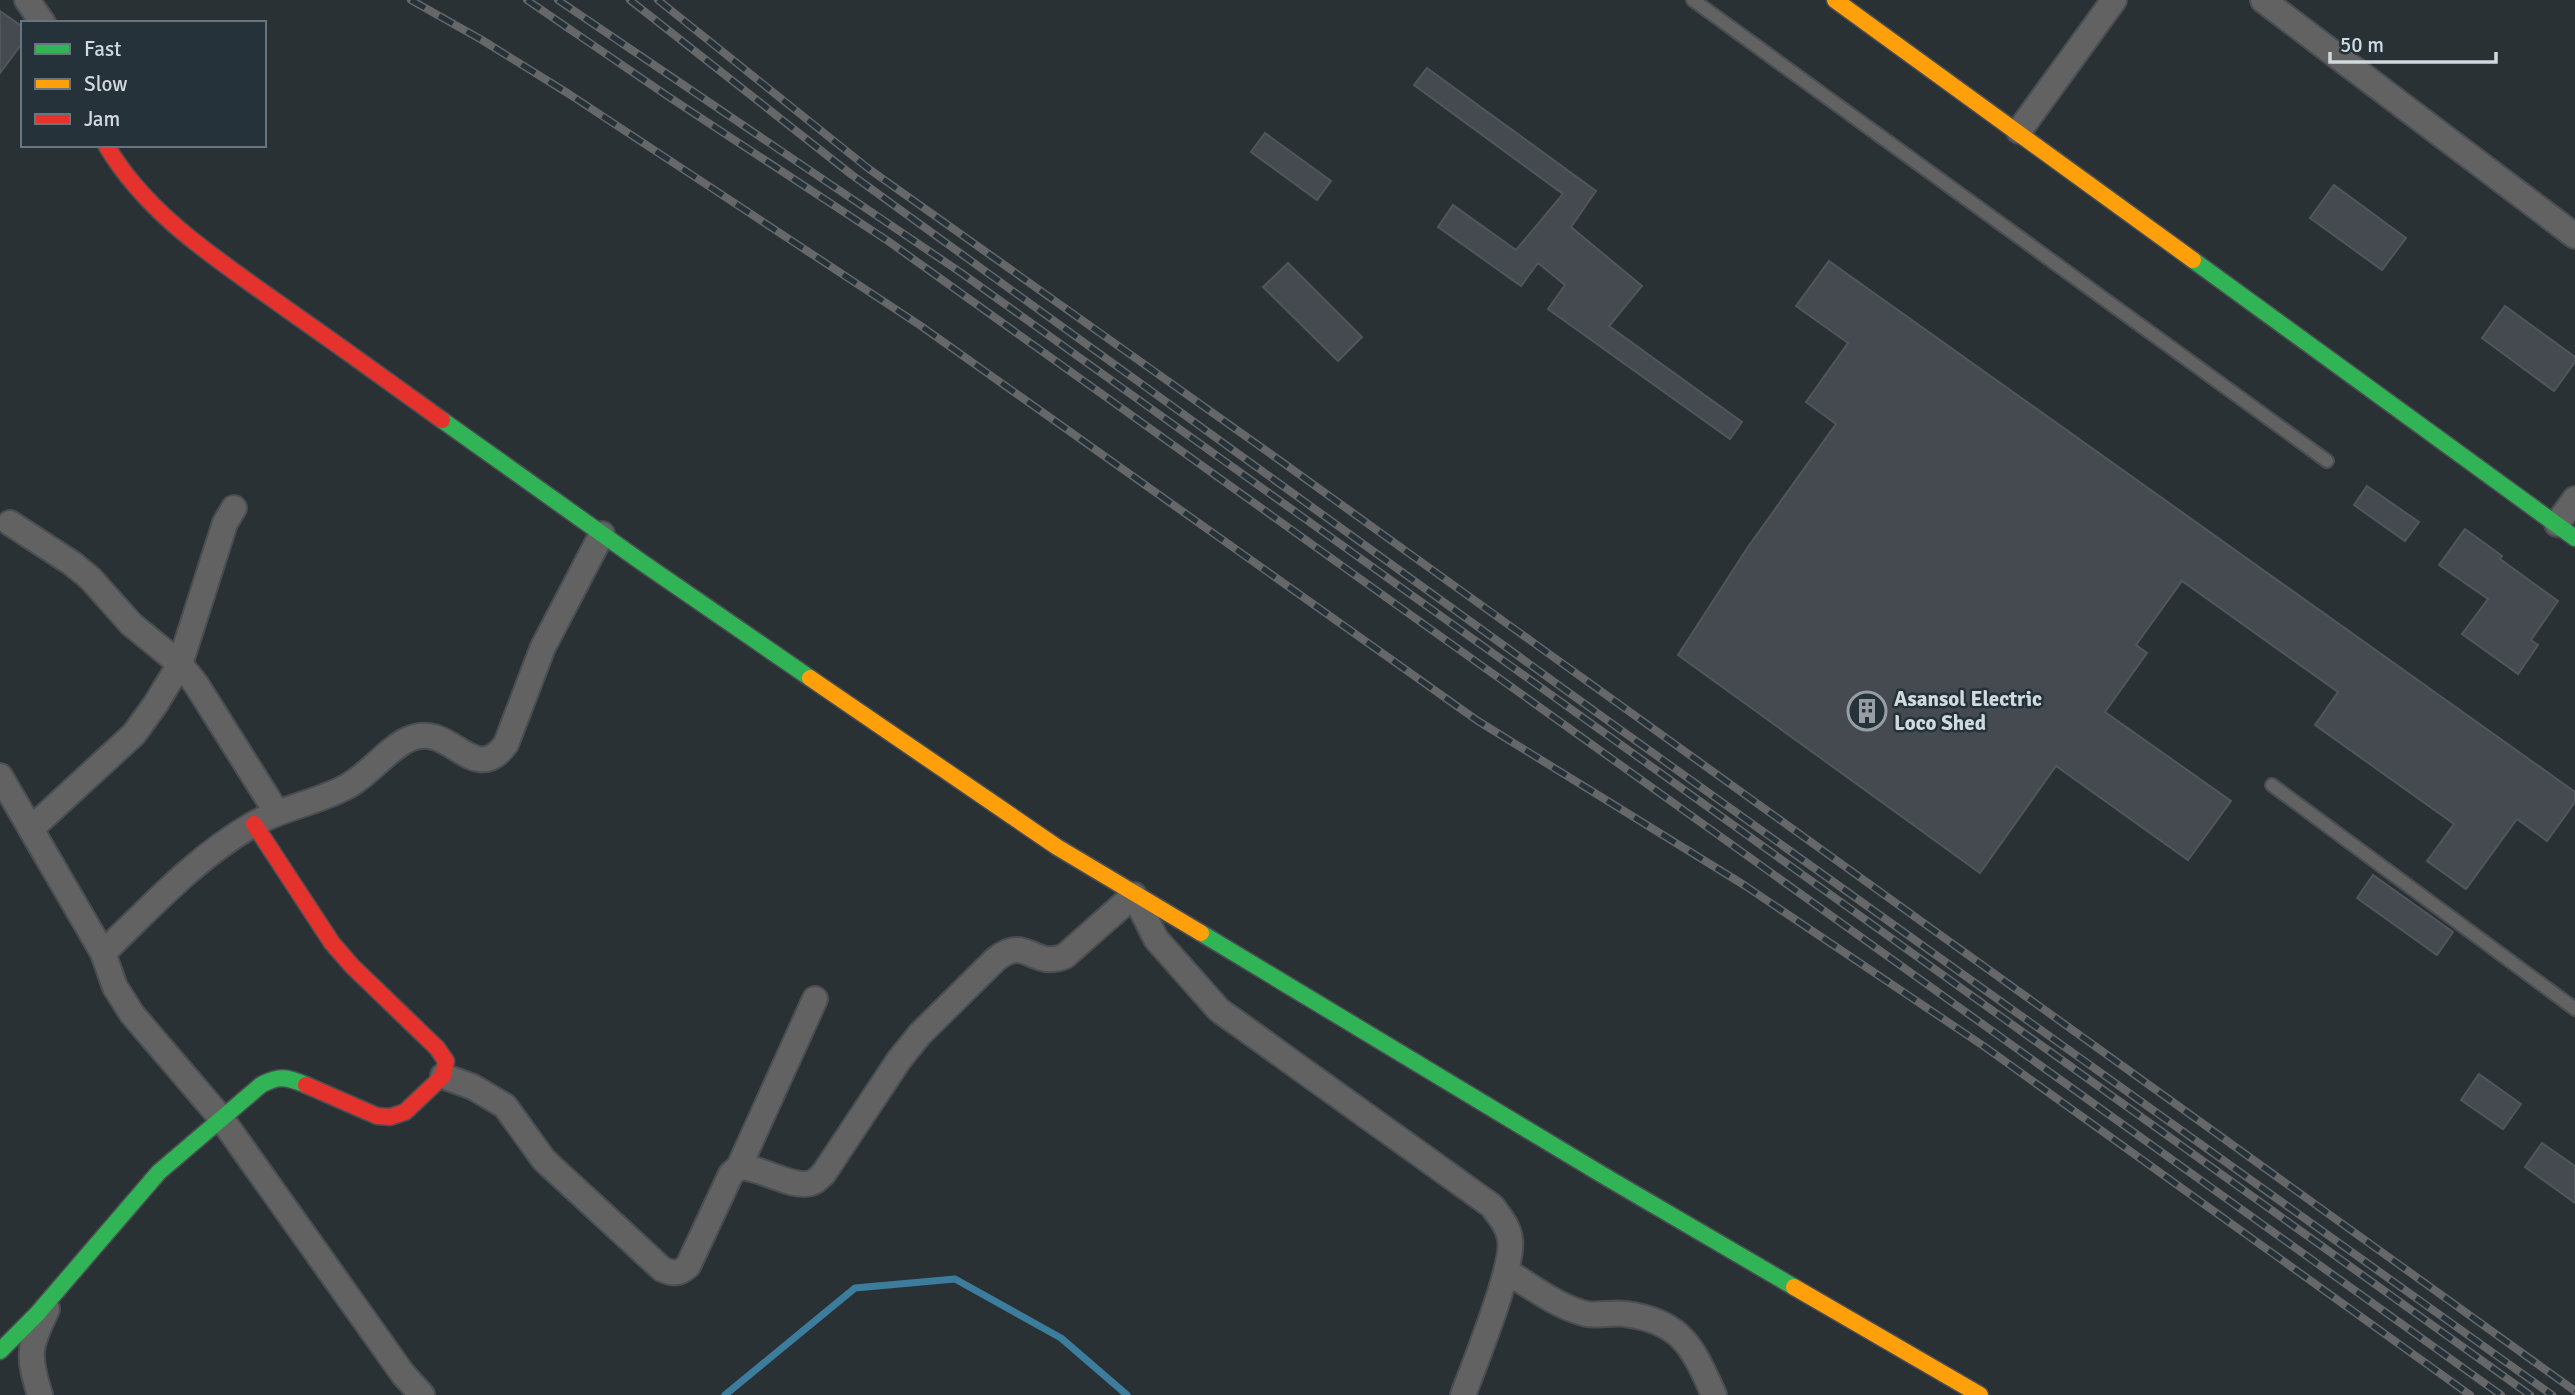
<svg xmlns="http://www.w3.org/2000/svg" width="2575" height="1395" viewBox="0 0 2575 1395" font-family="Signika,sans-serif">
	<rect width="100%" height="100%" fill="#2a3135"/>
	<g fill="none" stroke-linecap="round" stroke-linejoin="round">
		<!-- stream -->
		<path stroke="#3c7d9e" stroke-width="7" d="M725,1395l130,-107 100,-9 106,59 66,57"/>
	</g>
	<!-- building -->
	<path fill="#444a4f" stroke="#505659" stroke-width="2" d="M0,11l23,16v15l-23,31z
		M1427,68l169,123 -25,36 71,59 -33,40 133,96 -12,17 -182,-130 17,-24 -27,-22 -17,23 -83,-59 15,-22 63,45 47,-56 -149,-109z
		M1265,133l66,48 -14,19 -66,-48z
		M2334,185l72,53 -24,32 -72,-52z
		M1829,261l746,531v10l-28,39 -30,-22 -51,70 -39,-28 27,-37 -139,-99 23,-33 -156,-111 -46,64 11,8 -42,59 126,89 -43,59 -132,-94 -76,107 -302,-218 70,-108 88,-123 -30,-22 42,-59 -52,-37z
		M1288,263l74,74 -24,24 -75,-74z
		M2505,306l70,51v5l-21,29 -72,-53z
		M2367,486l52,36 -14,19 -51,-36z
		M2465,529l37,27 -2,3 58,42 -27,39 7,5 -20,29 -56,-40 26,-35 -49,-34z
		M2373,875l80,57 -16,23 -80,-57z
		M2479,1074l42,30 -18,25 -42,-29z
		M2542,1143l33,23v37l-50,-36z"/>
	<g fill="none" stroke-linecap="round" stroke-linejoin="round">
		<defs>
			<path id="lane" d="M1693,0l634,461
				M2272,785l303,224"/>
			<path id="street" d="M27,0l16,23
				M2263,0l312,236
				M2019,131l95,-131
				M10,523l63,41 18,15 40,45 49,40 16,20 81,129
				M2557,524l18,-25
				M0,776l103,177 12,34 17,27 89,104 182,256 19,21
				M32,828l102,-94 21,-29 25,-41 45,-141 9,-15
				M103,953c47,-45 92,-95 149,-128 29,-17 64,-22 94,-38 23,-12 40,-37 63,-48 42,-19 64,50 97,5l37,-97 59,-113
				M443,1076l30,11 32,19 39,54 118,109c11,5 17,5 26,-3l43,-92 8,-7c22,0 53,22 72,16 5,-1 10,-7 13,-10l75,-113 21,-26 76,-75c31,-25 37,11 69,-3l69,-61 22,44 63,71 273,196c8,11 16,20 18,33 5,25 -36,127 -47,156
				M739,1167l76,-168
				M1506,1271c25,15 53,37 81,43 12,2 26,-2 38,0 57,7 68,34 89,81
				M40,1395c-13,-42 -11,-46 7,-86"/>
			<path id="fast" d="M2193,260l382,278
				M442,420l198,141 170,117
				M1201,933l405,244 188,110
				M0,1351l37,-37 122,-142 102,-87c18,-10 26,-8 45,0"/>
			<path id="slow" d="M1835,0l358,260
				M810,678l247,169 144,86
				M1794,1287l186,108"/>
			<path id="jam" d="M106,145c41,70 111,114 175,160 54,38 107,76 161,115
				M254,824l78,119 20,23 85,82 9,13 -3,15 -38,36 -15,5 -13,-1 -71,-31"/>
		</defs>
		<!-- lane casing -->
		<use href="#lane" stroke="#494e53" stroke-width="16"/>
		<!-- street casing -->
		<use href="#street" stroke="#494e53" stroke-width="28"/>
		<!-- fast casing -->
		<use href="#fast" stroke="#494e53" stroke-width="19"/>
		<!-- slow casing -->
		<use href="#slow" stroke="#494e53" stroke-width="19"/>
		<!-- jam casing -->
		<use href="#jam" stroke="#494e53" stroke-width="19"/>
		<!-- lane -->
		<use href="#lane" stroke="#636262" stroke-width="12"/>
		<!-- street -->
		<use href="#street" stroke="#636262" stroke-width="24"/>
		<!-- fast -->
		<use href="#fast" stroke="#30b455" stroke-width="16"/>
		<!-- slow -->
		<use href="#slow" stroke="#ff9f0a" stroke-width="16"/>
		<!-- jam -->
		<use href="#jam" stroke="#e5322d" stroke-width="16"/>
		<defs>
			<path id="rail" d="M411,0l71,40 87,54 352,232 557,395 266,164 241,162 485,348
				M527,0l139,95 222,146 1613,1154
				M558,0l402,272 1570,1123
				M630,0l222,175 773,558 927,662
				M658,0l211,169 413,293 1293,929"/>
		</defs>
		<!-- rail casing -->
		<use href="#rail" stroke="#666768" stroke-width="8"/>
		<!-- rail -->
		<use href="#rail" stroke="#25323a" stroke-width="5" stroke-dasharray="16" stroke-linecap="butt"/>
	</g>
	<!-- icons -->
	<defs>
		<symbol id="building-ring" viewBox="-11 -11 22 22"><circle r="9.5" fill="#25323a" stroke="#969ea3" stroke-width="1.5"/><path d="M-4-6H4V6H1V3H-1V6H-4ZM-2.5-4.3h1.7v1.8h-1.7ZM.8-4.3h1.7v1.8H.8ZM-2.5-1h1.7V.8h-1.7ZM.8-1h1.7V.8H.8Z" fill="#969ea3"/></symbol>
	</defs>
	<g fill-rule="evenodd">
		<use href="#building-ring" x="1845" y="689" width="44" height="44"/>
	</g>
	<g text-anchor="middle" dominant-baseline="central" stroke-width="5" stroke-linejoin="round" paint-order="stroke">
		<!-- poi labels -->
		<g font-size="21" font-weight="bold" fill="#d0d9de" stroke="#25323a" text-anchor="start">
			<text x="1894" y="699">Asansol Electric<tspan x="1894" dy="24">Loco Shed</tspan></text>
		</g>
	</g>
	<!-- legend -->
	<rect x="21" y="21" width="245" height="126" fill="#25323a" stroke="#69757c" stroke-width="2"/>
	<rect x="35" y="44" width="35" height="10" fill="#30b455" stroke="#69757c" stroke-width="2"/>
	<text x="84" y="56" font-size="21" fill="#d0d9de">Fast</text>
	<rect x="35" y="79" width="35" height="10" fill="#ff9f0a" stroke="#69757c" stroke-width="2"/>
	<text x="84" y="91" font-size="21" fill="#d0d9de">Slow</text>
	<rect x="35" y="114" width="35" height="10" fill="#e5322d" stroke="#69757c" stroke-width="2"/>
	<text x="84" y="126" font-size="21" fill="#d0d9de">Jam</text>
	<!-- scale -->
	<path d="M2330 52v10h166v-10" fill="none" stroke="#d0d9de" stroke-width="3.5"/>
	<text x="2340" y="52" font-size="21" fill="#d0d9de" stroke="#25323a" stroke-width="5" paint-order="stroke">50 m</text>
</svg>
